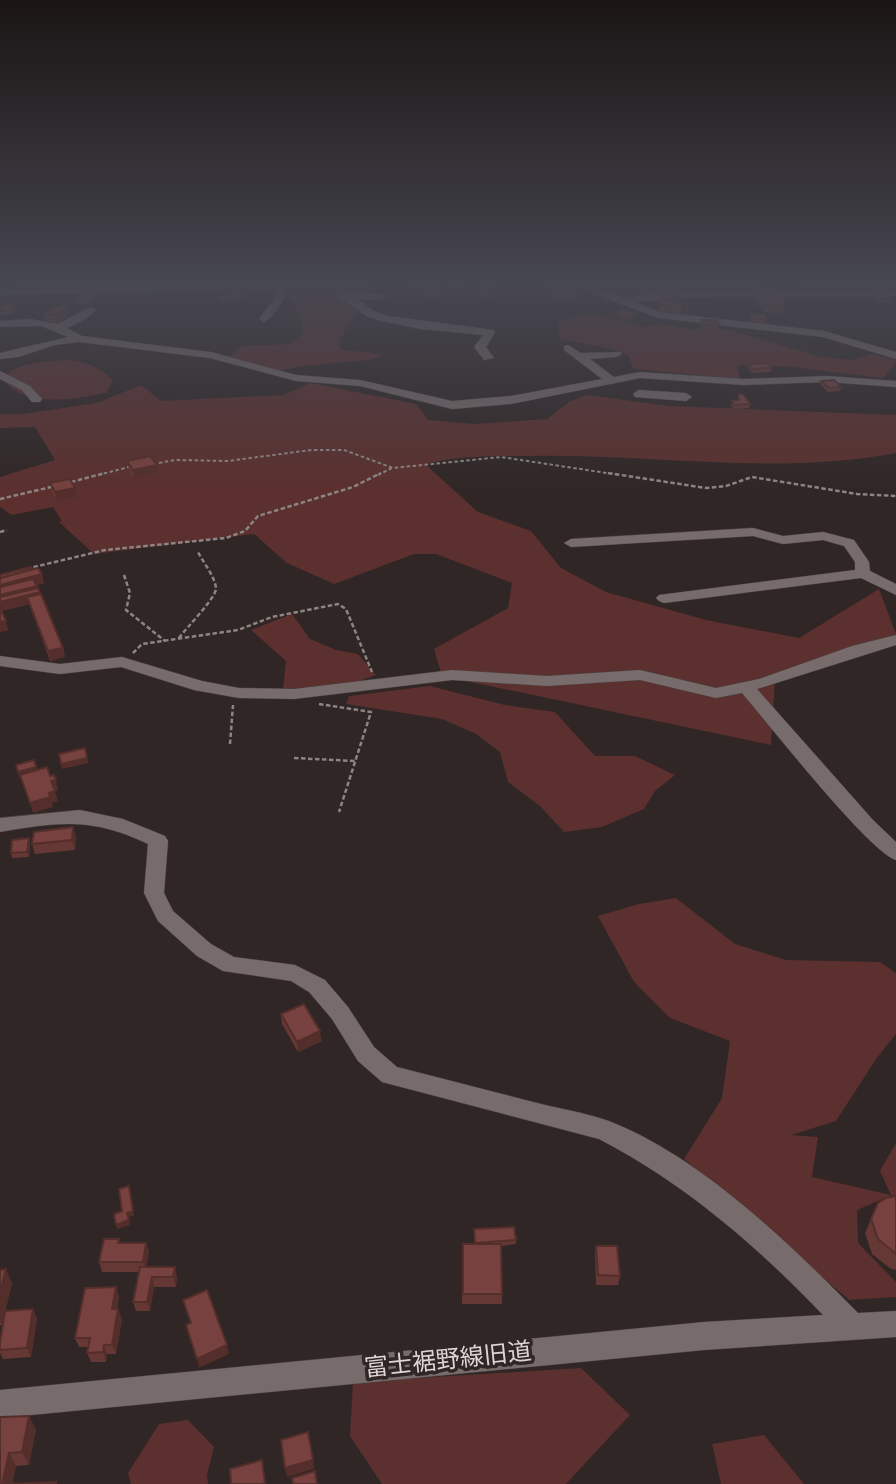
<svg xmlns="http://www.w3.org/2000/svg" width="896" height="1484" viewBox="0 0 896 1484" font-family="'Source Sans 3','Noto Sans JP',sans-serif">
	<rect width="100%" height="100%" fill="#2f2625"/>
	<!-- green -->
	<path fill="#5b302e" d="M583,283h188l-15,8h-68l-61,5z
		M345,286l3,11 10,13 -18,29v10l43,6 -14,5 -67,6 -24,5 -51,-12 14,-13 49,-2 12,-10c2,-13 -7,-31 -15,-41z
		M594,314l49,13 20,-3 22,5h41l95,28 31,3 20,-6 24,6v3l-13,15c-47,-4 -101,-16 -146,-12l3,13 -107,-10 -4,-13c-23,-12 -46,-10 -70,-18v-18z
		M65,360c19,1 36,6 48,21l-7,12c-33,6 -80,16 -104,-14 12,-17 43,-17 63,-19z
		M310,383l106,21 12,16 46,4 73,-5 22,-17 18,-7 82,11 227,9v38c-120,23 -243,1 -364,3 -36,0 -72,-1 -107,8l53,48 53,19 30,37 45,24 100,28 93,18 80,-49 17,45 -121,47 -4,64 -329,-69 -8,-27 74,-41 4,-25 -76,-29h-22l-80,30 -47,-21 -33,-29 -160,20 -35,-32 3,-1 -9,-14 -41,8 -12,-8v-30l55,-17 -20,-33 -35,1v-14h22l75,-11 44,-18 20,16 123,-6z
		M292,614l18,25 26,11 22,4 18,21 -28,10 -65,4 3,-28 -35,-31z
		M430,686l75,19 50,7 40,44h40l40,19 -20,16 -11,18 -42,18 -38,5 -24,-26 -32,-24 -8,-30 -24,-18 -34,-15 -96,-15 3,-8z
		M676,898l59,46 51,16 94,2 16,11v61l-20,25 -40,62 -45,14 27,2 -6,40 79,18 -11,-24 16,-28v60l-4,-8 -35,15 1,33 38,39v15l-47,3 -165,-141 38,-61 8,-57 -60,-23 -36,-36 -36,-66 41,-12z
		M581,1368l49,47 -64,69h-184l-32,-48 3,-54z
		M188,1420l26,27 -7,28 1,9h-77l-3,-11 31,-49z
		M764,1435l40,49h-83l-9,-40z"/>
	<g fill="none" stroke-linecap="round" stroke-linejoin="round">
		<defs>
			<path id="minor" d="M179,283h175l-9,6 4,3 36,3 1,2 -5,3 -24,-1 17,12 14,5 106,14 1,2 -9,15 8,11 -10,2 -10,-13 9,-12 -62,-6 -40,-8 -15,-5 -27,-19 -4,-11 -47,3c-5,12 -12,27 -24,33l-5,-3 14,-19 4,-11 -277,6v-6z
				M565,283h17l42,14 64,-6 208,-1v6l-208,1 -53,5 25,10 164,19 72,21v7l-73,-22 -164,-19z
				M91,307l5,3c-8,9 -18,13 -29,18l15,8 129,16 85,23 64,5 92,21 59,-5 91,-17 -38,-29v-4l4,-1 13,8 39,-1 2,2 -6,3 -26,2 24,18 26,-5 104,7 83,-3 69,5v6l-69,-5 -83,3 -104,-7 -129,26 -59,5 -92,-23 -64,-5 -86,-23 -131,-16 -24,3 -37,12 -18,2v-6l68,-16 -27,-11 -41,1v-6l31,-2 26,5z
				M0,371l30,15 12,13 -2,3h-8l-10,-12 -22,-11z
				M639,390l47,3 6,4 -6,4 -51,-4 -2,-3z
				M753,528l30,8 40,-4 31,8 15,22 1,9 26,13v11l-35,-17 -197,25 -5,-2 -3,-3 3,-3 196,-25v-8l-11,-16 -21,-6 -40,4 -30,-8 -182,11 -7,-4 7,-4z
				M896,635v10l-139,44 116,131 23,22v18c-27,-8 -129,-138 -154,-167l-26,5 -76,-18 -93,6 -95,-6 -158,19 -55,-1 -45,-8 -73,-23 -61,7 -60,-8v-10l60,8 62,-7 80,24 37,7 55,1 158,-19 95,6 93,-6 76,18 43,-9 93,-33z
				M80,810l43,9 42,17 3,5 -4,52 9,18 38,33 23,13 61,8 30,15 23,27 26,40 23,20c47,12 93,24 140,36 24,6 49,10 72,18 92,36 181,123 249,192l38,-2v26l-192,13 -704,68v-28l704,-68 119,-7c-66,-69 -139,-132 -224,-176l-217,-57 -24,-21 -26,-42 -23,-27 -18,-11 -68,-10 -26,-15 -39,-35 -14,-28 4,-49c-56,-27 -89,-22 -148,-12v-14z"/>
		</defs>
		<!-- minor casing -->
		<use href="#minor" stroke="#4a4342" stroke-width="1"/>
		<!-- path-far1 -->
		<path stroke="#8d8584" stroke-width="2" stroke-dasharray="3.5 2.5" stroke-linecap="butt" d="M153,464l22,-4 53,1 83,-11h33l49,18 108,-11 119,18
			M98,475l31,-8
			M378,475l14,-7"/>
		<!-- path -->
		<path stroke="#8d8584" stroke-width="2.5" stroke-dasharray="4.5 2.5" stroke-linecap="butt" d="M608,473l98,15 20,-2 26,-9 105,17 39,2
			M71,482l34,-9
			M0,499l51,-12
			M0,532l7,-2
			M13,572l92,-22 121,-12 19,-7 13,-15 95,-29 28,-14
			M124,575l6,18 -4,17 39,31
			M179,638c7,-10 38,-41 37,-50 -1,-11 -13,-26 -18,-36
			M133,653l9,-9 96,-14 34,-13 66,-13 8,5 26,63
			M319,704l52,8 -32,100
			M230,744l3,-39
			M294,758l61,3"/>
		<!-- minor -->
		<use href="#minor" fill="#776c6b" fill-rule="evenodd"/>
	</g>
	<!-- wall -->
	<path fill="#653835" d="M405,283h12v4h-11z
		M425,283h15v14h-15z
		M477,283h14l2,6v8h-11l-5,-8z
		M798,283h17l2,2 -1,4 -10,1z
		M821,283h13l3,8h-10l-6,-5z
		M835,283h17l4,4 -1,4 -12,1z
		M855,283h37l-1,7 -9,2 -8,-7v5h-13z
		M559,284l18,16 -12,3 -14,-7v-3l-3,1 -4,-3v-4z
		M352,285l18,2 -6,6 -12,-1z
		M756,293l22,6 6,6 -1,8 -20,-1v-5l-6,-2 -2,-5z
		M875,294l16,5 -1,4h-12l-3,-5z
		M659,295l20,6h-4l6,6 -1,8 -22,-3 1,-12h1l-1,-1z
		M76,299h18l-4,6 -13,-2z
		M16,304l1,4 -6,6 -11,1v-6z
		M69,307l1,8 -14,8 -10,-2 -2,-8z
		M617,313l19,1 -1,4 -8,3 -10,-4z
		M750,314l16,5v4l-17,-1z
		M701,320l18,4 -1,4 -15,1 -3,-5z
		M749,364l22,4v4l-19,1 -4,-5z
		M821,381l20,6 -1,4 -12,1 -7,-7z
		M738,394l12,10 -1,4 -15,1 -3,-4 1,-4 6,-1z
		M127,461l31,12 -24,5 -5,-8z
		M50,483l25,5 2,9 -20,4 -5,-9z
		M0,575l44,8 -8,2 27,63 2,9 -15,4 -21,-57 -27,7 6,19 -8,2z
		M73,827l3,10 -1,13 -40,4 -3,-10z
		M29,838l1,5 -1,14 -17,1 -1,-5z
		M281,1014l41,27 -24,11 -16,-28z
		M896,1196v74l-5,-1 -19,-15 -7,-21 13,-30z
		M474,1229l42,11v4l-15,2 1,58h-40l1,-60h12z
		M119,1239l1,4h26l3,9 -3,15 31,9 -1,11h-22l-4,24h-14l-3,-9 6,-30h-37l-3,-10z
		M596,1246l24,30 -2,9h-22l-1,-30z
		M6,1269l6,15 -7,27 32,7 -6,39 -28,2 -3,-6v-10l5,-31 -3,13h-2v-55z
		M119,1296l-2,13 5,10 -6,35h-9l-1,8h-15l-4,-9 1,-6h-9l-4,-9z
		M0,1417l36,12 -7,36 -13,1 -4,18h-12z"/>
	<!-- shaded-wall -->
	<path fill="#532e2b" d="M72,283h13v1l-12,2z
		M279,283h21l-21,2z
		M366,283h4v4l-6,6v-7z
		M888,283h4l-1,7 -9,2 1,-8z
		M817,285l-1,4 -10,1v-3z
		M460,286v4l-12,1v-3z
		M838,287l-1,4h-10l1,-3z
		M244,293l1,7 -12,1v-7z
		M577,293v7l-12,3v-7z
		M94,295v4l-4,6 -1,-4z
		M679,297v4l-17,1v-3z
		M231,299v3l-9,2 -1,-4z
		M16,304l1,4 -6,6 -1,-3z
		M69,307l1,8 -14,8 -2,-8z
		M636,314l-1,4 -8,3 1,-4z
		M157,465l1,8 -24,5 -1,-8z
		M75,488l2,9 -20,4 -2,-9z
		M42,574l2,9 -44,12v-10z
		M37,586l1,6h2l2,9 -15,-3 2,6 -29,7v-16z
		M6,621l2,9 -8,2v-10z
		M63,648l2,9 -15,4 -2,-10z
		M87,758l1,5 -26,6 -1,-5z
		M36,767l2,5 -19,5 -1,-5z
		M56,780l2,10 -4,1 -3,-10z
		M55,791l3,10 -6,2 1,4 -20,6 -3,-10 19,-10z
		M73,827l3,10 -1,13 -3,-10z
		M29,838l1,5 -1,14 -2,-5z
		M320,1031l2,10 -24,11 -1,-10z
		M129,1186l5,30 -5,1 1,8 -13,4 -1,-4 11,-12z
		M146,1243l3,9 -4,20 -2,-10z
		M175,1267l2,9 -1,11 -3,-10z
		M6,1269l6,15 -10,41 -2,-4v-28z
		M152,1277l2,10 -4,24 -3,-9z
		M116,1287l3,9 -3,23 -4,-10z
		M33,1309l4,9 -6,39 -4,-9z
		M118,1309l4,10 -6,35 -4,-9z
		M104,1345l3,9 -1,8 -3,-10z
		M227,1345l2,9 -30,14 -2,-9z
		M29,1416l7,13 -7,36 -7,-13z
		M9,1453l7,13 -4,18h-10z
		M313,1460l1,9 -27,8 -2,-9z"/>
	<!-- building -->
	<path fill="#76413e" stroke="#532e2b" stroke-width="2" d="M353,283h13l-2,3 -12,-1z
		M425,283h15v7h-15z
		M451,283h6l3,3 -12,2 -4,-4z
		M478,283h13l2,6 -11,1z
		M803,283h12l2,2 -11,2z
		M823,283h11l4,4 -10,1z
		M839,283h13l4,4 -12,1z
		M559,284l3,2 -13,4 -5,-3z
		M564,285l13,8 -12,3 -14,-8z
		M242,286l2,7 -11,1 -3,-7z
		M86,293l8,2 -5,6 -13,-2 1,-3z
		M756,293l20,1 2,5 5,1 1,5 -19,-1 -1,-4h3l-9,-2z
		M676,294l3,3 -17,2 -3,-4z
		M875,294h12l4,5h-12z
		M228,295l3,4 -10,1 -3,-3z
		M659,300l22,2v5l-22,-2z
		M6,304h10l-6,7h-10v-2z
		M61,306l8,1 -15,8 -10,-2z
		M625,310l11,4 -8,3 -11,-4z
		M750,314l15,1 1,4 -16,-1z
		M701,320h16l2,4 -16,1z
		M768,363l3,5 -19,1 -3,-5z
		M834,380l7,7 -12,1 -8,-7z
		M738,394h5l7,10 -16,1 -2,-4 7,-1z
		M150,456l7,9 -24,5 -6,-9z
		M70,479l5,9 -20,4 -5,-9z
		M31,567l1,2 -31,9 -1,-2v-1z
		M38,568l4,6 -42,11v-7z
		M33,579l4,7 -37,9v-8z
		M38,588l2,4 -40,10v-5z
		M41,594l22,54 -15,3 -21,-54z
		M0,608l6,13 -6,1z
		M85,748l2,10 -26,6 -2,-10z
		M34,760l2,7 -18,5 -2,-7z
		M47,767l3,9 4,-1 2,5 -5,1 4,10 -6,2 1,4 -20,6 -10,-28z
		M73,827l-1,13 -40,4 2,-12z
		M29,838l-2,14 -16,1 1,-13z
		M304,1004l16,27 -23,11 -16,-28z
		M129,1186l4,25 -6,2 2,7 -13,5 -2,-11 8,-3 -3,-22z
		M896,1196v58l-18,-15 -7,-20 7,-16 8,-5z
		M514,1227l2,13 -41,3 -1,-14z
		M104,1239h15l-1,4h28l-3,19h-44z
		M463,1244h38l1,50h-39z
		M596,1246h21l3,30 -22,-1z
		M140,1267h35l-2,10h-21l-5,25h-14z
		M6,1269l-6,24v-23z
		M116,1287l-4,22h6l-6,36h-8l-1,7 -16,1 3,-15h-15l10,-50z
		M207,1290l20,55 -30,14 -11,-34 5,-2 -8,-23z
		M33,1309l-6,39 -27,2v-7l5,-32z
		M29,1416l-7,36 -13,1 -7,31h-2v-67z
		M308,1432l5,28 -28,8 -4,-28z
		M262,1460l3,24h-34l-1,-15z
		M315,1471l2,13h-24l-1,-6z
		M56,1482v2h-48z"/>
	<!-- sky -->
	<linearGradient id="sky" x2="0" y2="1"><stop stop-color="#1a1514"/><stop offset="0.58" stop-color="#474751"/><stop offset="1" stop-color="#474751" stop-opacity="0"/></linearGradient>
	<rect width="896" height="491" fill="url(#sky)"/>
	<g text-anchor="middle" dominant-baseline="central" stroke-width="7" stroke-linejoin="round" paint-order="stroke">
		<!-- near-street labels -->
		<g font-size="24" fill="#dcd6d5" stroke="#2f2625">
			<text transform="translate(448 1360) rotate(-6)">富士裾野線旧道</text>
		</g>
	</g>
</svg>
